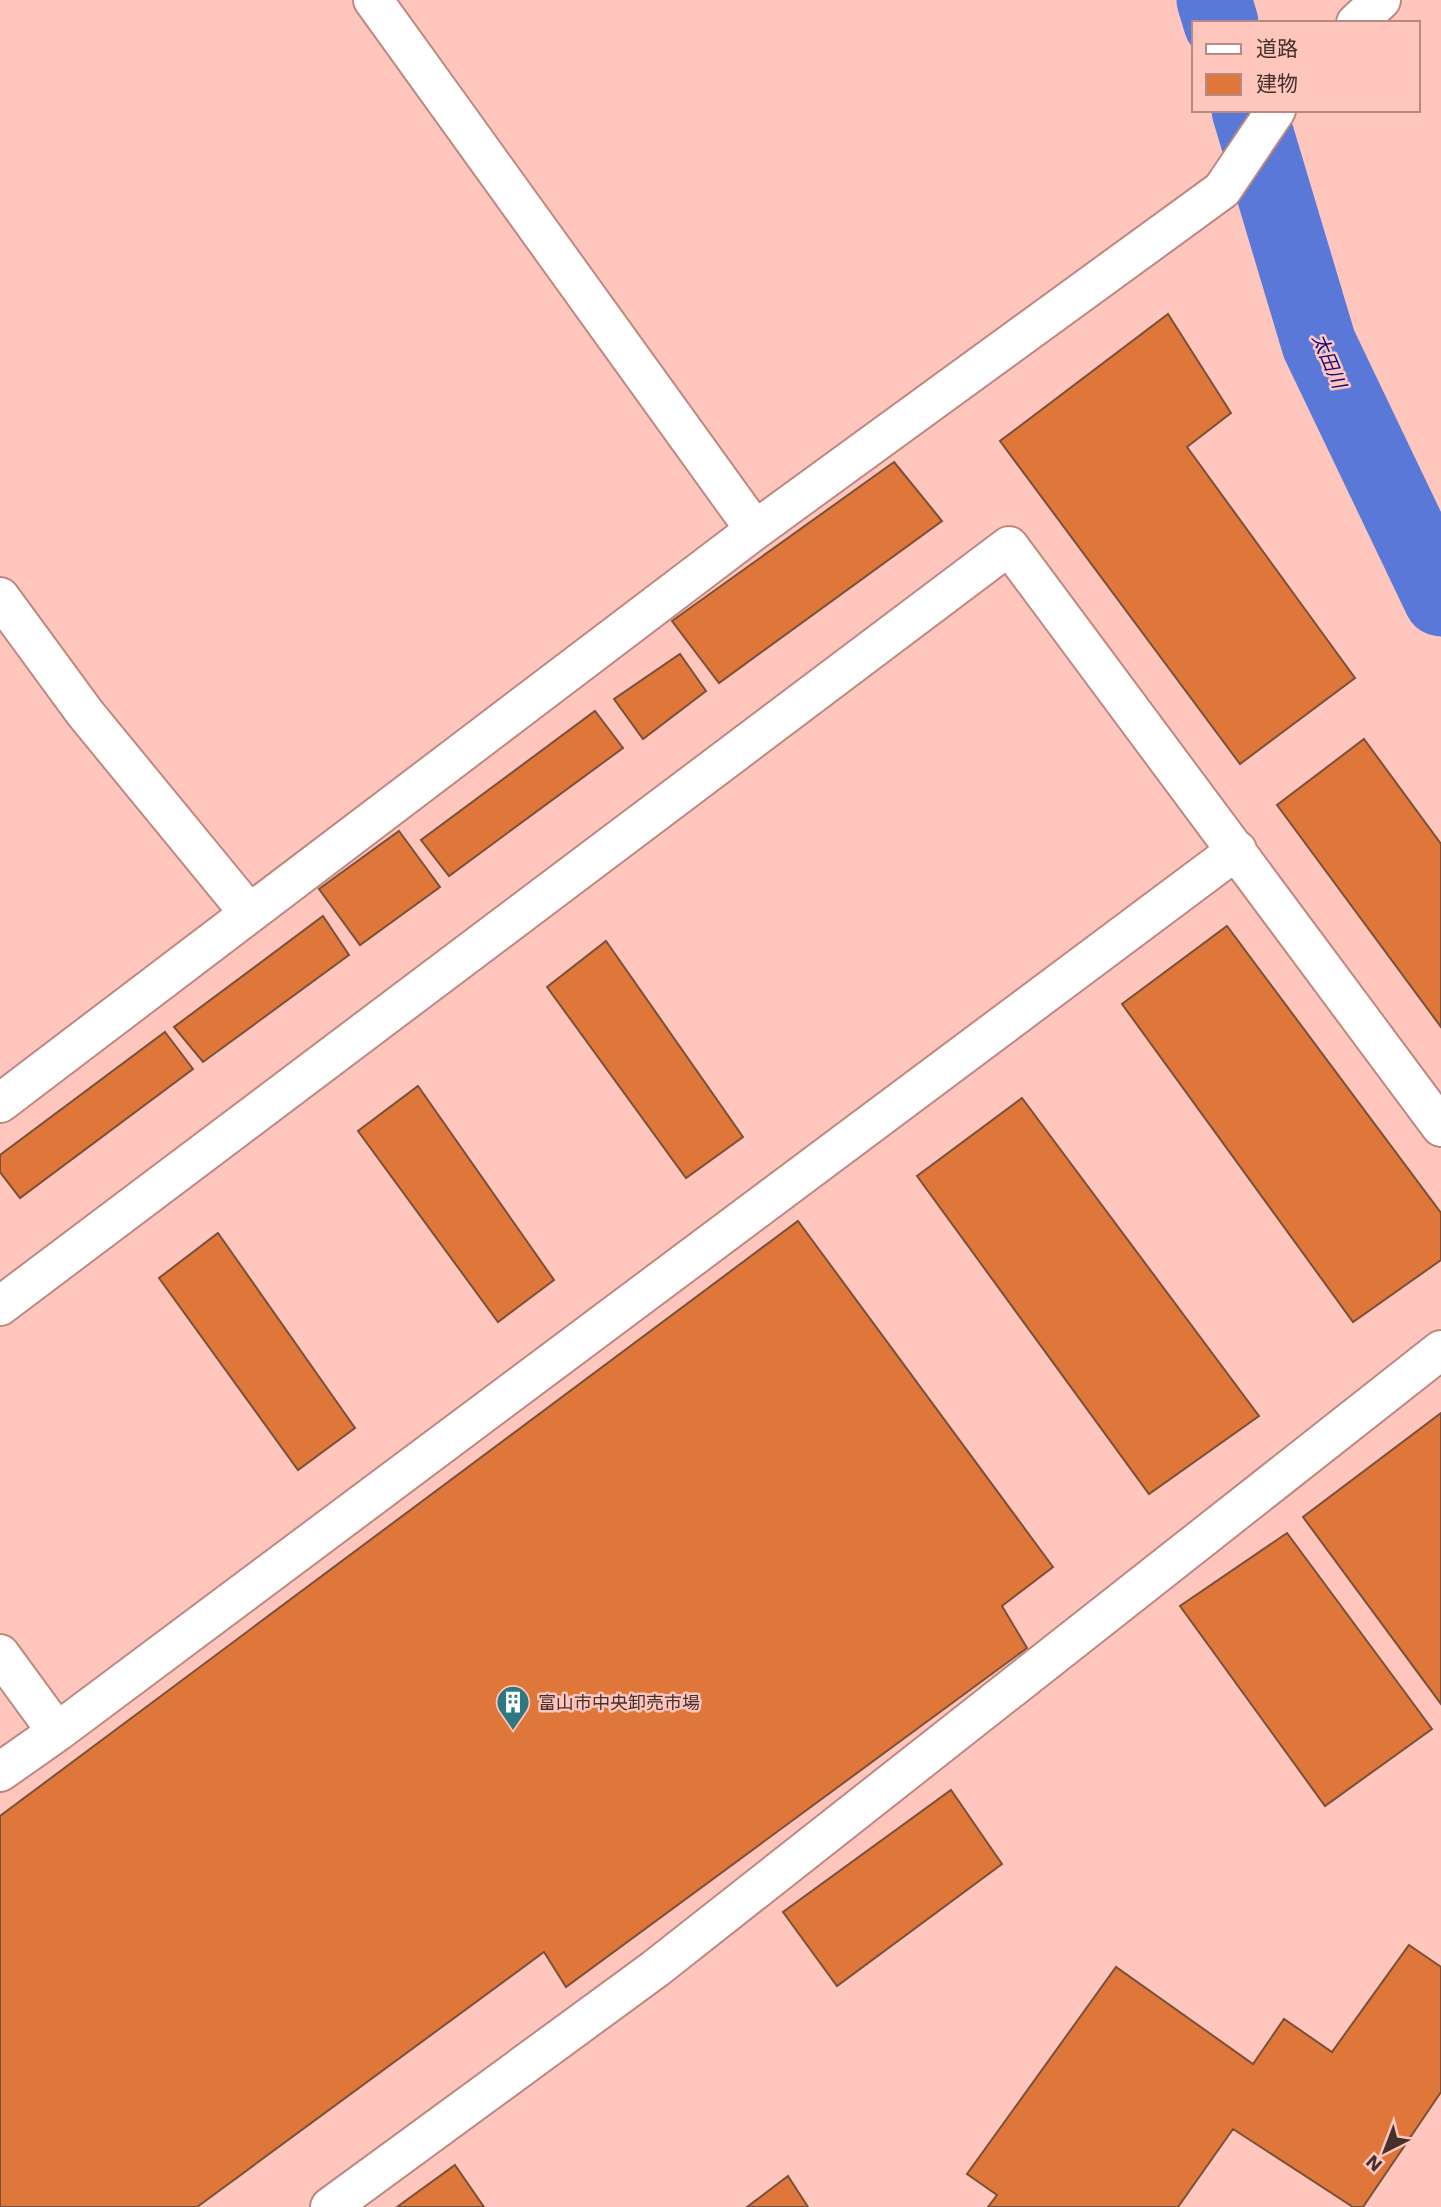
<svg xmlns="http://www.w3.org/2000/svg" width="1441" height="2207" viewBox="0 0 1441 2207" font-family="'Work Sans','Noto Sans JP',sans-serif">
	<rect width="100%" height="100%" fill="#ffc6bd"/>
	<g fill="none" stroke-linecap="round" stroke-linejoin="round">
		<!-- river -->
		<path stroke="#5a78d8" stroke-width="75" d="M1214,0l7,23
			M1249,110l70,234 122,255"/>
	</g>
	<!-- building -->
	<path fill="#e0773a" stroke="#7a5039" stroke-width="2" d="M1168,314l63,99 -44,34 168,231 -115,86 -240,-323z
		M894,462l48,59 -223,162 -47,-62z
		M680,654l26,37 -63,48 -29,-40z
		M595,711l28,37 -174,128 -28,-36z
		M1364,739l77,105v183l-164,-222z
		M399,831l41,56 -80,58 -41,-56z
		M323,916l26,39 -146,107 -29,-35z
		M1227,926l214,287v47l-88,62 -231,-318z
		M606,941l137,196 -57,41 -139,-191z
		M165,1032l28,37 -173,129 -20,-26v-17z
		M418,1086l136,194 -56,42 -140,-191z
		M1022,1098l237,318 -110,78 -232,-318z
		M798,1221l255,346 -51,39 25,42 -461,339 -22,-35 -347,255h-197v-391z
		M218,1233l137,195 -57,42 -139,-192z
		M1441,1413v291l-138,-187z
		M1287,1533l145,196 -107,77 -145,-200z
		M951,1790l51,74 -165,122 -54,-74z
		M1409,1945l32,22v125l-78,115h-10l-120,-78 -55,78h-190l9,-12 -30,-21 149,-207 137,97 31,-45 48,33z
		M455,2165l29,42h-87z
		M788,2176l20,31h-61z"/>
	<g fill="none" stroke-linecap="round" stroke-linejoin="round">
		<defs>
			<path id="minor" d="M373,0l382,530
				M1356,23l25,-23
				M0,597l85,116 164,200
				M0,1103l755,-573 467,-340 54,-80
				M0,1306l1009,-760 432,581
				M0,1654l57,78
				M0,1772l57,-40 1180,-882
				M330,2207l325,-238 786,-619"/>
		</defs>
		<!-- minor casing -->
		<use href="#minor" stroke="#be8880" stroke-width="42"/>
		<!-- minor -->
		<use href="#minor" stroke="#fff" stroke-width="38"/>
	</g>
	<!-- icons -->
	<defs>
		<symbol id="building-pin" viewBox="-11 -11 22 30"><path d="M0 17L-7.5 6A9.5 9.5 0 1 1 7.5 6Z" fill="#2f7781" stroke="#ffc6bd"/><path d="M-4-6H4V6H1V3H-1V6H-4ZM-2.5-4.3h1.7v1.8h-1.7ZM.8-4.3h1.7v1.8H.8ZM-2.5-1h1.7V.8h-1.7ZM.8-1h1.7V.8H.8Z" fill="#fff"/></symbol>
	</defs>
	<g fill-rule="evenodd">
		<use href="#building-pin" x="494" y="1683" width="38" height="52"/>
	</g>
	<g text-anchor="middle" dominant-baseline="central" stroke-width="5" stroke-linejoin="round" paint-order="stroke">
		<!-- poi labels -->
		<g font-size="18" fill="#46302d" stroke="#ffc6bd" text-anchor="start">
			<text x="538" y="1702">富山市中央卸売市場</text>
		</g>
		<!-- water labels -->
		<g font-size="19" font-style="italic" fill="#0f0880" stroke="#ffc6bd">
			<text transform="translate(1329 361) rotate(67)">太田川</text>
		</g>
	</g>
	<!-- legend -->
	<rect x="1192" y="21" width="228" height="91" fill="#ffc6bd" stroke="#b58a83" stroke-width="2"/>
	<rect x="1206" y="44" width="35" height="10" fill="#ffffff" stroke="#b58a83" stroke-width="2"/>
	<text x="1256" y="56" font-size="21" fill="#46302d">道路</text>
	<rect x="1206" y="74" width="35" height="21" fill="#e0773a" stroke="#b58a83" stroke-width="2"/>
	<text x="1256" y="91" font-size="21" fill="#46302d">建物</text>
	<!-- north arrow -->
	<g transform="translate(1385 2151) rotate(222)" stroke="#ffc6bd" stroke-width="5" paint-order="stroke">
	<path d="M0-5L12 26L0 18L-12 26Z" fill="#46302d"/>
	<text y="-10" font-size="19" font-weight="bold" text-anchor="middle" fill="#46302d">N</text>
	</g>
</svg>
